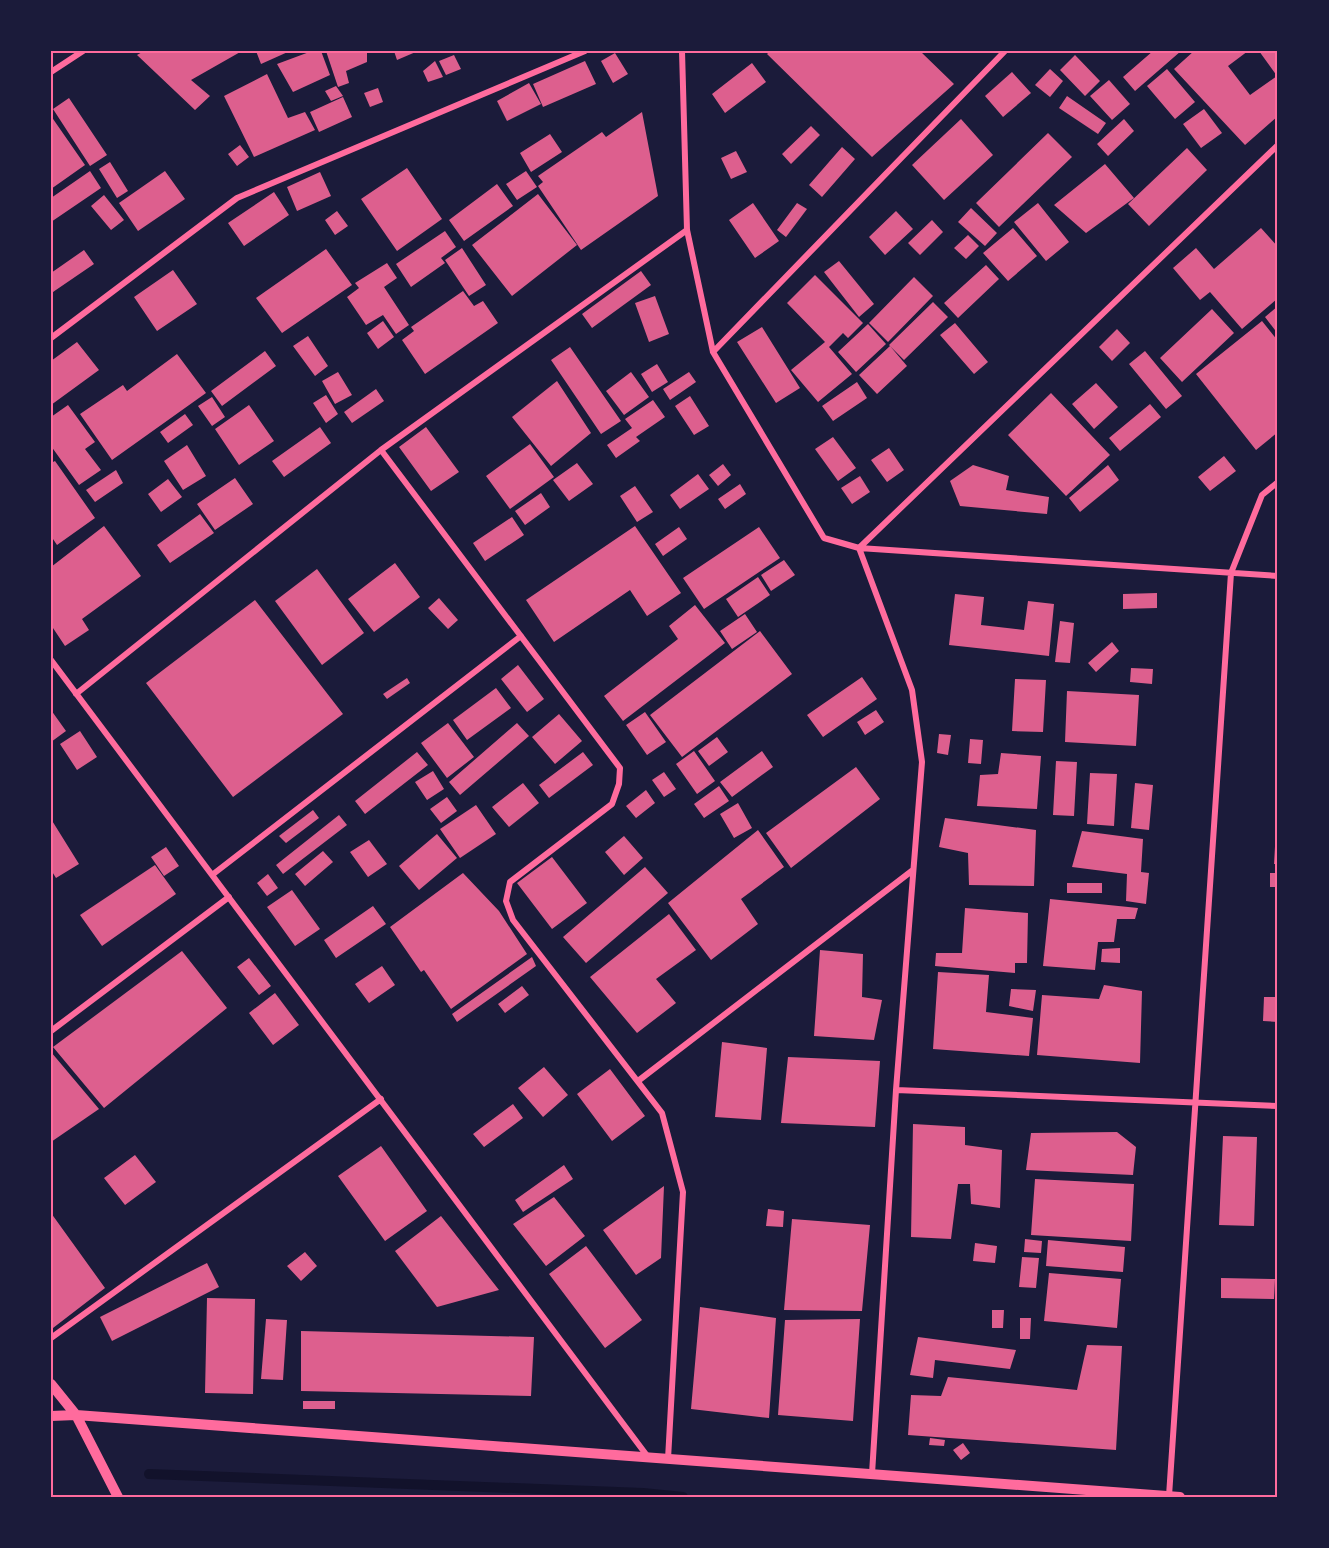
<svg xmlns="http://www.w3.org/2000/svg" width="1329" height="1548" viewBox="0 0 1329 1548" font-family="Roboto,sans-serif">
	<rect width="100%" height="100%" fill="#1b1b3a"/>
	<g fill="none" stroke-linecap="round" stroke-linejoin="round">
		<!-- stream -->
		<path stroke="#12122b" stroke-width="10" d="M149,1474l494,19 40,4"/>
	</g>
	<!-- building -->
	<path fill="#dd5f8e" d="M144,51h98l-51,29 19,16 -15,14 -58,-55z
		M256,51h34l-29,13z
		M312,51h9l9,24 -37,17 -16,-28z
		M326,51h41v11l-21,9 3,12 -11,4z
		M394,51h24l-21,9z
		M770,51h150l34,33 -82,73 -105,-103z
		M1153,51h28l-46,40 -12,-14z
		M1194,51h54l-20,15 22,29 27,-19 -18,-25h19v65l-33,29 -71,-76z
		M615,53l13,21 -15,9 -12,-22z
		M454,55l7,14 -15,6 -7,-14z
		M1075,55l25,26 -15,15 -25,-26z
		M435,61l8,16 -15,5 -5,-11z
		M585,61l11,23 -53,23 -10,-23z
		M752,63l14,19 -41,31 -13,-19z
		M1050,69l13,12 -13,16 -15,-12z
		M1167,69l28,33 -20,17 -28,-33z
		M1012,72l19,21 -28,24 -18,-21z
		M267,74l21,44 17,-6 10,18 -61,27 -30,-61z
		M1109,80l21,24 -18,16 -22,-24z
		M529,83l12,21 -34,17 -10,-20z
		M336,86l7,10 -12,5 -6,-10z
		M378,88l5,14 -13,5 -6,-14z
		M1067,96l39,27 -8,11 -39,-26z
		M343,97l9,20 -33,15 -9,-20z
		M69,98l38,57 -17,11 -37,-57z
		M1204,109l18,24 -21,15 -18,-24z
		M642,112l16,84 -77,54 -43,-64 5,-4 -5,-6 64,-44 4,5z
		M51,116l34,49 -34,24z
		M961,119l32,36 -49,45 -32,-35z
		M1124,119l10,12 -26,25 -11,-12z
		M811,126l9,9 -29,29 -9,-10z
		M1048,133l24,24 -73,70 -23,-24z
		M550,134l12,18 -31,20 -11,-19z
		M240,145l9,12 -12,9 -9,-12z
		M842,147l13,12 -33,38 -13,-12z
		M1187,148l20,22 -58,56 -21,-22z
		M736,151l11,21 -16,7 -10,-21z
		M110,162l18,29 -11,7 -18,-29z
		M1105,164l29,34 -48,35 -32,-28z
		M407,168l35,51 -45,32 -36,-52z
		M90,171l11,17 -50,34v-24z
		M165,171l20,28 -47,32 -19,-28z
		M526,171l11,16 -20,13 -11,-16z
		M320,172l11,24 -34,15 -10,-24z
		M497,184l16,22 -49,35 -15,-21z
		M274,192l15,23 -45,31 -16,-23z
		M538,194l39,51 -65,51 -40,-51z
		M104,195l20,25 -13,10 -20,-24z
		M753,203l26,38 -24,17 -26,-38z
		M797,203l10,6 -21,28 -9,-7z
		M1038,203l31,39 -23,19 -32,-39z
		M971,208l26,25 -12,13 -27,-24z
		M337,211l11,15 -13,9 -10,-15z
		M896,211l17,18 -28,26 -16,-18z
		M932,220l11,12 -23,23 -12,-12z
		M1013,228l24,28 -29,25 -25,-28z
		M1261,228l17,19v51l-36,31 -32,-37 -10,8 -27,-32 23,-20 18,21z
		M445,231l11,16 -15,11 4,5 -34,24 -15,-23z
		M968,235l11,11 -13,13 -12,-11z
		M462,248l24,37 -17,11 -24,-36z
		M326,249l26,36 -70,48 -26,-35z
		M84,250l10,14 -41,28 -2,-3v-16z
		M839,261l35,43 -15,13 -35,-45z
		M387,263l10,15 -13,9 25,38 -13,9 -13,-19 -17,10 -19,-28 12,-9 -4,-5z
		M986,265l13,14 -41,39 -14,-15z
		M173,270l24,34 -40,27 -23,-34z
		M641,271l10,14 -59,43 -10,-14z
		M815,275l48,48 -15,15 -5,-5 -14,14 23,27 -34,28 -27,-32 34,-28 -38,-39z
		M914,277l19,19 -45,46 -19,-19z
		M463,291l11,15 9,-5 15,22 -73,51 -23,-34 12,-9 -3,-4z
		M655,296l14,38 -20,8 -14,-39z
		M933,302l15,15 -44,43 -15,-15z
		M1278,306v28l-13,-17z
		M1212,309l22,24 -52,49 -22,-24z
		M383,321l11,16 -16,12 -11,-16z
		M1262,321l16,20v91l-22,18 -60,-76z
		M955,323l33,39 -14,12 -34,-39z
		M868,324l18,20 -30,28 -18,-20z
		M762,327l38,61 -24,15 -39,-61z
		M1117,329l13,14 -18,18 -13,-14z
		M308,336l20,30 -13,10 -22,-30z
		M77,342l22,28 -48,35v-44z
		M890,346l17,20 -30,28 -18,-19z
		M570,347l51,74 -20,13 -50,-74z
		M265,351l11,15 -54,40 -11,-15z
		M1145,351l37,45 -16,13 -37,-45z
		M177,354l29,39 -94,67 -32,-46 43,-29 4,6z
		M657,364l11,18 -16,10 -11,-18z
		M338,372l14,23 -17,9 -13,-23z
		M631,372l18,25 -25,18 -18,-24z
		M689,372l7,10 -26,18 -7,-11z
		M557,381l34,52 -40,33 -39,-49z
		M857,382l10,16 -34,23 -11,-15z
		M1096,383l22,24 -24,22 -22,-25z
		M376,389l8,12 -32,22 -8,-11z
		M1051,393l59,62 -44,41 -58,-61z
		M326,395l12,19 -12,9 -13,-20z
		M690,396l19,30 -15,9 -19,-29z
		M212,397l13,20 -13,9 -14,-20z
		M653,400l12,17 -29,20 4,4 -24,17 -9,-13 25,-17 -7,-9z
		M1150,404l11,13 -41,34 -11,-13z
		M68,405l27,37 -10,7 16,21 -22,15 -28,-39v-29z
		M249,405l25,36 -35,24 -24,-36z
		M185,414l8,11 -25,18 -8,-11z
		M320,427l11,16 -47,34 -12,-16z
		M426,427l33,45 -28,19 -32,-44z
		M833,437l23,31 -18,13 -23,-32z
		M530,444l24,33 -44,32 -24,-33z
		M187,445l19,31 -23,14 -19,-29z
		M889,448l15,22 -17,12 -16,-22z
		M1224,456l12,15 -26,20 -12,-14z
		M55,461l40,57 -38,27 -6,-9v-73z
		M577,463l16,21 -24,17 -16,-21z
		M723,464l8,11 -13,11 -9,-11z
		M973,465l36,11 -3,14 43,7 -2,17 -87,-8 -10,-25z
		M1108,465l11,15 -39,32 -11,-14z
		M116,470l7,13 -28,19 -9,-12z
		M698,474l11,15 -29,20 -10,-14z
		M860,476l10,16 -18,12 -11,-16z
		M235,478l18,26 -38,26 -18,-26z
		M168,479l14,18 -21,15 -13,-18z
		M740,484l6,10 -21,15 -7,-10z
		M635,486l18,26 -16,10 -17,-26z
		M541,493l9,14 -25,18 -10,-14z
		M200,514l14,19 -44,30 -13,-18z
		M512,517l12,18 -39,26 -12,-18z
		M104,526l37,50 -59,43 7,11 -24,16 -14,-21v-58z
		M635,526l46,67 -34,23 -17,-26 -76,52 -28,-42z
		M679,527l8,12 -24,17 -8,-12z
		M759,527l21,31 -76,51 -21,-31z
		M784,560l11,15 -24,16 -10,-16z
		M395,563l25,34 -46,35 -26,-33z
		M317,569l47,64 -42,32 -47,-64z
		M758,577l12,18 -32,22 -12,-18z
		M1157,593v15l-34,1v-15z
		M955,594l29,3 -3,28 43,5 4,-29 26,3 -5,52 -100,-11z
		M439,598l19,22 -10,9 -20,-21z
		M255,600l88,114 -110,83 -87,-114z
		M695,605l30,38 -102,78 -19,-25 74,-57 -9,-13z
		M745,614l12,18 -25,17 -12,-18z
		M1060,621l14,2 -4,40 -15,-1z
		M760,631l32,43 -110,83 -32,-42z
		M1112,642l7,9 -23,21 -8,-9z
		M518,665l26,34 -17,13 -26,-33z
		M1131,668l22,1 -1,15 -22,-2z
		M862,677l15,22 -54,38 -16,-22z
		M407,678l3,5 -23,16 -4,-5z
		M1015,679l31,1 -3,52 -31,-1z
		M496,688l15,20 -44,32 -14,-20z
		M1067,691l72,4 -3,51 -71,-4z
		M51,710l15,21 -15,11z
		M876,710l8,12 -19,13 -8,-13z
		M645,712l21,30 -19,13 -21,-30z
		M559,714l23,27 -27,23 -23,-27z
		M448,723l26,34 -27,21 -26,-35z
		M517,723l12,13 -69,59 -11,-13z
		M80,731l17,26 -20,13 -17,-26z
		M939,734l12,1 -3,20 -11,-2z
		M717,737l11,15 -19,14 -11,-15z
		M970,739l13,1 -2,24 -13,-1z
		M694,751l21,30 -18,13 -21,-30z
		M762,751l11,16 -41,30 -12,-15z
		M417,752l11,13 -63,49 -10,-13z
		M583,752l10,13 -44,33 -10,-13z
		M1001,753l40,3 -4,53 -60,-3 3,-31 18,-1z
		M1056,761l21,1 -3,54 -21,-1z
		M856,767l24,32 -89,69 -25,-35z
		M433,771l11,18 -17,11 -12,-18z
		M664,772l12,17 -12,8 -12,-17z
		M1090,773l27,1 -3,52 -27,-2z
		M523,783l16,20 -30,24 -17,-20z
		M1135,783l18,2 -4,45 -18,-2z
		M719,786l10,15 -25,17 -10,-14z
		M646,790l9,13 -19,15 -10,-12z
		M447,797l10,14 -16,12 -11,-14z
		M738,803l14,25 -18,10 -14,-24z
		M476,805l20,29 -36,24 -20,-29z
		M313,810l6,8 -33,25 -7,-7z
		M339,815l8,10 -64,49 -7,-9z
		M945,818l91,12 -2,56 -65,-1 -1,-32 -29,-6z
		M51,819l28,45 -23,14 -5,-8z
		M1276,829h2v35h-4z
		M758,830l26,37 -43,32 17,25 -47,36 -43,-57z
		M1082,831l61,8 -2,33 8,1 -3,31 -20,-3 1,-27 -55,-7z
		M437,834l20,24 -38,32 -20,-24z
		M624,836l19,22 -19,17 -19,-23z
		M369,840l18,24 -19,13 -18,-25z
		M166,847l13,19 -15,10 -13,-19z
		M323,851l10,11 -28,24 -10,-12z
		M552,857l35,46 -35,26 -35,-46z
		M155,865l21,29 -74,52 -22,-31z
		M645,867l23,26 -82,70 -23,-26z
		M463,873l36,38 28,43 -76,55 -27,-39 -3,2 -31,-45z
		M1270,873h8v14h-8z
		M268,874l10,14 -11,8 -10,-13z
		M1067,883h35v10h-35z
		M292,890l28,39 -25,17 -28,-39z
		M1050,899l88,9 -3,11h-18l-3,23h-16l-3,28 -52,-4z
		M373,906l13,18 -50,34 -12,-18z
		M965,908l63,5 -1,50h-12v10l-80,-7 1,-13h26z
		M669,914l27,36 -40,29 20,24 -39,30 -47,-56z
		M1120,948v15l-19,-1 1,-13z
		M820,950l43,4 -1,43 20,3 -8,40 -60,-4z
		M182,951l45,57 -123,100 -51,-61z
		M532,957l4,9 -79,56 -5,-8z
		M249,958l22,28 -12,9 -22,-28z
		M382,966l13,19 -26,18 -14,-19z
		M938,972l51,3 -3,37 47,6 -4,38 -96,-7z
		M1104,985l38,6 -2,72 -103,-8 5,-60 57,4z
		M522,986l7,9 -24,18 -7,-9z
		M1011,989l25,1 -3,21 -24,-5z
		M275,993l24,32 -26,20 -24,-32z
		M1264,997h14v25l-15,-1z
		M722,1042l45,6 -6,72 -46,-3z
		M51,1052l48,57 -48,33z
		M788,1057l92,4 -5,66 -94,-4z
		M544,1067l24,28 -25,22 -25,-29z
		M610,1069l35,47 -33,25 -35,-47z
		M513,1104l10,14 -39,29 -11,-13z
		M913,1124l52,3v18l37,5 -2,58 -29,-4 -1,-20h-12l-7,55 -40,-2z
		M1117,1132l19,15 -3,28 -107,-5 5,-37z
		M1223,1136l34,1 -3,89 -35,-1z
		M381,1146l46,65 -42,30 -47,-65z
		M135,1155l21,27 -31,23 -21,-27z
		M564,1165l9,14 -50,33 -8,-12z
		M1035,1179l99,5 -3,57 -100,-6z
		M664,1186l-3,72 -25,17 -33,-45z
		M554,1197l31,39 -39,30 -33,-42z
		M768,1209l16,2 -1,16 -17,-1z
		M51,1213l54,75 -52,40 -2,-3z
		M441,1216l58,74 -62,17 -42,-56z
		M792,1219l78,6 -8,86 -78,-1z
		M1025,1239l17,2 -1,12 -17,-1z
		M1048,1240l77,7 -2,25 -77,-6z
		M975,1243l22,3 -2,17 -22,-2z
		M586,1246l56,74 -37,28 -56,-74z
		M305,1252l12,14 -16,15 -14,-15z
		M1022,1257l17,1 -3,30 -17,-1z
		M207,1263l12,24 -107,54 -12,-24z
		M1049,1273l72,6 -4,49 -73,-7z
		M1221,1278l54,1 -1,20 -53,-1z
		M207,1298l48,1 -2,95 -48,-1z
		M700,1307l76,11 -7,100 -78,-9z
		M992,1310h12l-1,18h-11z
		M1020,1318h11l-1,21h-10z
		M266,1319l21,1 -4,60 -22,-1z
		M860,1319l-7,102 -75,-6 7,-95z
		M301,1331l233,6 -3,59 -230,-5z
		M918,1337l98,13 -6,19 -75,-9 -2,18 -23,-3z
		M1087,1345l35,1 -6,104 -208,-15 3,-40 30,1 7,-19 129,13z
		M303,1401h32v8h-32z
		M930,1438l15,2 -1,6 -15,-1z
		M963,1443l7,10 -9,7 -8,-10z"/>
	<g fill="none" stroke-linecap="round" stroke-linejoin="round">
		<!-- minor -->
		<path stroke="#ff6b9d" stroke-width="6" d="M682,51l5,179 26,122 111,186 35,10 419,28
			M51,72l32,-21
			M51,338l186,-140 348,-147
			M713,352l292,-301
			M381,450l239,318 -1,16 -7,20 -102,78 -4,19 7,19 149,193 21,79 -15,267
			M859,548l53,142 10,72 -26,328 -24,384
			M859,548l419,-403
			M51,660l597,797
			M76,694l305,-244 306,-220
			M212,875l309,-239
			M51,1031l178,-134
			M638,1081l275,-211
			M896,1090l382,16
			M51,1338l330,-239
			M1169,1496l62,-923 31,-78 16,-13"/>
		<!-- tertiary -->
		<path stroke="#ff6b9d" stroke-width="10" d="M51,1384l25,31 42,82
			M51,1416l25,-1 1104,82"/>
	</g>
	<!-- border -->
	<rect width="1329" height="1548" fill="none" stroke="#1b1b3a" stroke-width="105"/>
	<rect x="52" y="52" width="1224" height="1444" fill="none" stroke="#ff6b9d" stroke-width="2"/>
</svg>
